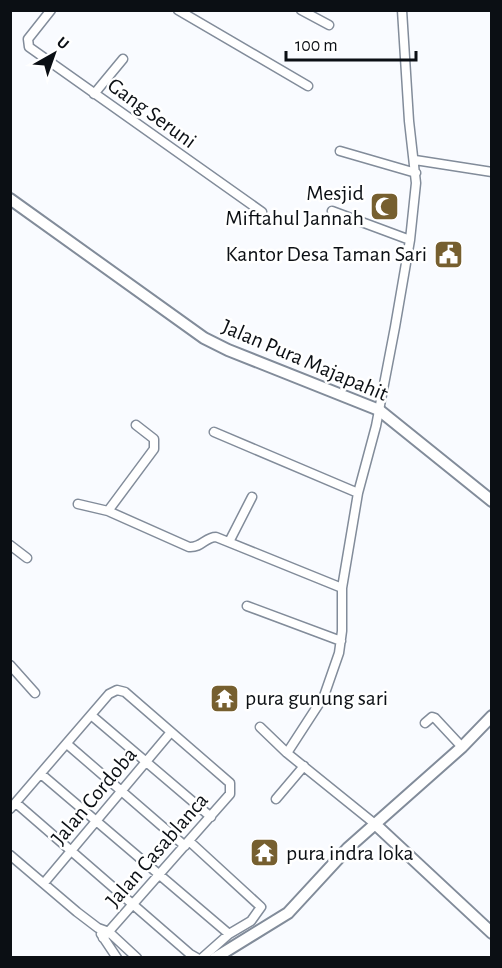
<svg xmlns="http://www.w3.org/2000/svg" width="502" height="968" viewBox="0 0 502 968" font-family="'Alegreya Sans',sans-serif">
	<rect width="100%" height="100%" fill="#f9fbff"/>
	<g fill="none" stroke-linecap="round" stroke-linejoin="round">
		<defs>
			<path id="minor" d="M51,10l-23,29 1,8 233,165
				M178,10l130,76
				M301,10l28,15
				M94,94l29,-35
				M340,151l76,22
				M415,160l77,12
				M332,211l78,29
				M214,432l144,61
				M78,504l30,7 81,36c13,1 16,-10 27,-10l126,51
				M108,511l46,-62v-10l-18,-14
				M229,542l23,-45
				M10,545l17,13
				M247,606l94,35
				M10,665l25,28
				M91,715l120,102
				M425,723l7,-6 3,1 27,29
				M260,727l27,26 88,71
				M67,744l118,102
				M287,753l37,-57 15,-43 3,-22v-43l16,-95 18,-67 19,-99 15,-87 6,-57 -7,-62 -7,-111
				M41,774l188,160
				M276,799l28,-33
				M16,803l174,151 7,4
				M10,809l99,-115 8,-4 8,2 105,91v11l-127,144
				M189,841l72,66 -10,14 -22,13 -27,24
				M10,855l67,57 21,16 11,4 28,26
				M44,883l127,-151
				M101,934l16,24"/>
			<path id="tertiary" d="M10,199l194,139 24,12 151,60 113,91
				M375,824l117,109
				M215,958l73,-45 60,-65 114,-101 30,-31"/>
		</defs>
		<!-- minor casing -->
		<use href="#minor" stroke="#828c9a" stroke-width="11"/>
		<!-- tertiary casing -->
		<use href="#tertiary" stroke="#828c9a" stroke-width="14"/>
		<!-- minor -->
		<use href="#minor" stroke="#fff" stroke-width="8"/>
		<!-- tertiary -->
		<use href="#tertiary" stroke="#fff" stroke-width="10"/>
	</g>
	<!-- icons -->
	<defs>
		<symbol id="mosque-square" viewBox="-11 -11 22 22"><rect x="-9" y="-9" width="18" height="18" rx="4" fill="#765f2f" stroke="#fff"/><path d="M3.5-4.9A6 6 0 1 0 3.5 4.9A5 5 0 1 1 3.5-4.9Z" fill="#fff"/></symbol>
		<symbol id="civic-square" viewBox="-11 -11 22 22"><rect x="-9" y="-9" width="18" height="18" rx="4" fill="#765f2f" stroke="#fff"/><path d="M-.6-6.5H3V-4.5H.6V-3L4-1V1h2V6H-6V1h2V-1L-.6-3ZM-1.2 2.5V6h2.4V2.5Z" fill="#fff"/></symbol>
		<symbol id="temple-square" viewBox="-11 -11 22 22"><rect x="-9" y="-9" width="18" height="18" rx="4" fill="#765f2f" stroke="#fff"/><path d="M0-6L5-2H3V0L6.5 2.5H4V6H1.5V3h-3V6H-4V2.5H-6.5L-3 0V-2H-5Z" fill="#fff"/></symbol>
	</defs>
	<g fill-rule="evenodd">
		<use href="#mosque-square" x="368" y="190" width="33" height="33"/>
		<use href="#civic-square" x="432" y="238" width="33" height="33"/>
		<use href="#temple-square" x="208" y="682" width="33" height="33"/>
		<use href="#temple-square" x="248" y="836" width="33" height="33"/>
	</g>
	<g text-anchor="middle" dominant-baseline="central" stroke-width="5" stroke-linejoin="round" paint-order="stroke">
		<!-- street labels -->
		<g font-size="22" fill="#0b0f14" stroke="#fff">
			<text transform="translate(152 113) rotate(36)">Gang Seruni</text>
			<text transform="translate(305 360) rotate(23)">Jalan Pura Majapahit</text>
			<text transform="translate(94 796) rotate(-50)">Jalan Cordoba</text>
			<text transform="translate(157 850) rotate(-49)">Jalan Casablanca</text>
		</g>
		<!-- poi labels -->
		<g font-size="22" fill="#0b0f14" stroke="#fff" text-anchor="end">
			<text x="364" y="193">Mesjid<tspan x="364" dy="25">Miftahul Jannah</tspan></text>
			<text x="427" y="254">Kantor Desa Taman Sari</text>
			<text x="245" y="698" text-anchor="start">pura gunung sari</text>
			<text x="286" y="853" text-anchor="start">pura indra loka</text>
		</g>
	</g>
	<!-- border -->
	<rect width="502" height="968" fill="none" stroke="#0b0f14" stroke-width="24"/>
	<!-- north arrow -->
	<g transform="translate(54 54) rotate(40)" stroke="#ffffff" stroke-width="4.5" paint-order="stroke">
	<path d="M0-4.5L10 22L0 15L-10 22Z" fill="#0b0f14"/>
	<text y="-9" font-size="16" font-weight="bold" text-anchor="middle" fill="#0b0f14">U</text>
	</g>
	<!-- scale -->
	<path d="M286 51v9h130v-9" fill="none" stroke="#0b0f14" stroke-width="3"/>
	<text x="295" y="51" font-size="18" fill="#0b0f14" stroke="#ffffff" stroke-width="4.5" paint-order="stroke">100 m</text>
</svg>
